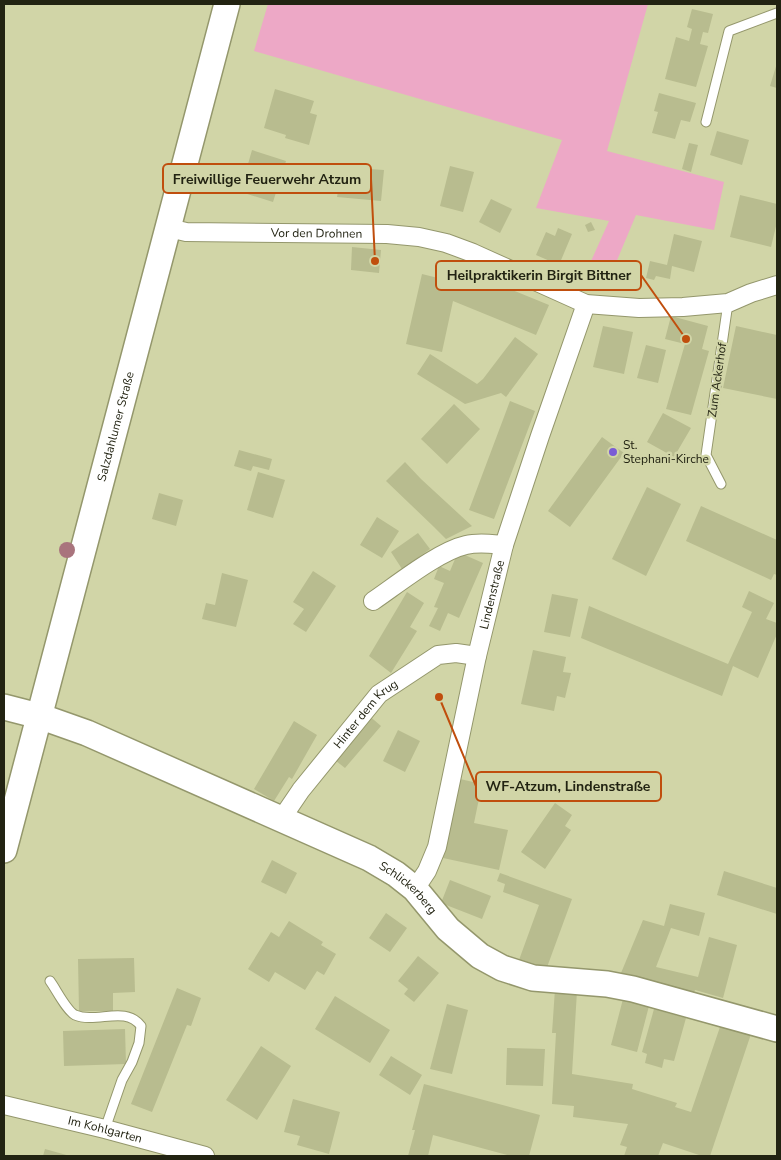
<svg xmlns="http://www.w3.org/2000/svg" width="781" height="1160" viewBox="0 0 781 1160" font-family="'Nunito Sans',sans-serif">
	<rect width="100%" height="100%" fill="#d1d5a7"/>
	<!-- green -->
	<path fill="#eda8c6" d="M268,4h380l-41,147 117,31 -10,48 -78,-15 -31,74 -22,-10 26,-58 -73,-13 26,-68 -308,-89z"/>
	<!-- building -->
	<path fill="#b8bc8f" d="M692,9l21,5 -5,19 -5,-1 -3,12 8,2 -12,41 -31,-8 11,-42 13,4 3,-12 -5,-2z
		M777,63v25l-7,-2z
		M275,89l39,12 -4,12 7,2 -8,30 -24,-7 1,-3 -22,-7z
		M659,93l37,10 -6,19 -9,-2 -6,19 -23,-6 6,-21 -4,-1z
		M717,131l32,9 -7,25 -32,-10z
		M689,143l9,2 -7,27 -9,-3z
		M252,150l34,11 -13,41 -29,-9 7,-21 -5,-1z
		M450,166l24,6 -11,40 -23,-6z
		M340,167l44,3 -3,31 -44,-4 1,-6 -18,-1 1,-12 18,1z
		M740,195l37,9v18l-6,25 -41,-10z
		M491,199l21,10 -12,24 -21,-11z
		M591,222l4,8 -7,2 -3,-7z
		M558,228l14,6 -13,31 -23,-10 10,-23 9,4z
		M674,234l28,7 -8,31 -22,-6 -2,13 -14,-3 -2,4 -8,-2 4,-17 17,4z
		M352,247l29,3 -2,23 -28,-3z
		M456,267l93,38 -13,30 -83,-34 -11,51 -36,-8 16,-70 36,9z
		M671,316l37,10 -6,23 7,2 -18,64 -25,-6 19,-65 -20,-5z
		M603,326l30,6 -9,42 -31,-7z
		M736,326l41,9v64l-54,-11z
		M515,337l23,17 -32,43 -5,-4 -36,11 -48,-30 13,-20 47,30 6,-5z
		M646,345l20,5 -8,33 -21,-5z
		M510,401l25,10 -41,108 -25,-9z
		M454,404l26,25 -33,35 -26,-25z
		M663,413l28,15 -17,29 -27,-15z
		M602,437l22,16 -54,74 -22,-16z
		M239,450l33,9 -3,11 -16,-4 -2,5 -17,-5z
		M405,462l16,17 51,47 -26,13 -12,-12 -48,-46z
		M258,472l27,8 -12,38 -26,-8z
		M647,487l34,17 -35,72 -34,-17z
		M159,493l24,7 -7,26 -24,-7z
		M701,506l76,34v35l-3,-1 -3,6 -85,-39z
		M377,517l22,14 -17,27 -22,-13z
		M418,533l12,16 -28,20 -11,-17z
		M458,552l25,11 -24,55 -11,-5 -8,18 -11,-5 9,-18 -4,-1 10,-24 -10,-4 5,-13 11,5z
		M313,571l23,15 -30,46 -13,-8 11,-15 -11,-7z
		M222,573l26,7 -12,47 -34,-8 4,-16 9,2z
		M749,591l25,12 -8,16 11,4v11l-19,44 -25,-12 -11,30 -141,-58 8,-32 139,58 24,-52 -10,-5z
		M407,592l17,11 -14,24 7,4 -26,42 -22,-17z
		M552,594l26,5 -8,38 -26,-5z
		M533,650l33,7 -3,15 8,1 -6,25 -8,-2 -3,15 -33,-7z
		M367,714l14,12 -36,42 -14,-11z
		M294,721l23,14 -25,44 -3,-2 -15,24 -20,-12z
		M398,730l22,11 -15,31 -22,-11z
		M460,779l22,5 -8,39 34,7 -9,40 -56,-12z
		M555,803l17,12 -7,11 6,4 -26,39 -24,-17z
		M272,860l25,13 -11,21 -25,-12z
		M724,871l53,17v26l-60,-19z
		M500,873l72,26 -26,71 -27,-10 20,-55 -36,-13 2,-8 -8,-3z
		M450,880l41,16 -9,23 -41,-16z
		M670,904l35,9 -6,23 -28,-8 -15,39 42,10 11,-40 28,8 -14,53 -28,-8 -2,5 -44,-10 -28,-12 22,-53 21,6z
		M386,913l21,15 -17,24 -21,-14z
		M289,921l34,21 -2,3 15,9 -12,21 -7,-4 -12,19 -30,-18 -6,10 -21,-13 23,-37 8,5z
		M418,956l21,17 -25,29 -10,-8 4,-5 -10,-8z
		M134,958l1,34 -22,1v18h-34l-1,-52z
		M177,988l24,10 -10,28 -4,-1 -35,87 -21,-8z
		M555,989l22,2 -5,83 61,10 -1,5 45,14 -2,4 16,5 30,-88 30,10 -41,122h-8l-39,-13 -5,13h-34l3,-9 -7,-2 8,-21 -55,-7 1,-11 -22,-2 4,-71h-4z
		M335,996l55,34 -20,33 -55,-34z
		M623,999l26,7 -12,46 -26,-7z
		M447,1004l21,6 -16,64 -22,-5z
		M654,1009l32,9 -12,43 -10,-2 -2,9 -17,-5 2,-9 -5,-2z
		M125,1029l1,35 -62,2 -1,-35z
		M261,1046l30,20 -34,54 -31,-20z
		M507,1048l38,1 -2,37 -37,-1z
		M391,1056l31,19 -12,20 -31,-20z
		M424,1084l116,31 -11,41h-18l-78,-21 -5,21h-20l7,-26h-3z
		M293,1099l47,13 -11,42 -32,-9 3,-9 -16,-4z
		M45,1149l25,7h-27z"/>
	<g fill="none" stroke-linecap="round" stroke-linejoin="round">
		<defs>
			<path id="lane" d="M706,122l23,-91 48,-18
				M721,484l-15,-29 22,-152
				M50,981c6,8 16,29 25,34 22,9 50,-10 66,11l-2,17 -7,19 -10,18 -17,49"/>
			<g id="street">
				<path id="s1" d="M169,228l17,4 201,2 32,3 27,6 27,10 113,51 53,4 44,-1 45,-4 23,-10 26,-8"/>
				<path d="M373,601c25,-17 66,-50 93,-56 13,-3 25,-1 38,0"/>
				<path id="s2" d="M282,818l19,-28 78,-96 59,-39 18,-2 21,3"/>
				<path id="s3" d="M415,889l12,-18 10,-24 40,-191 27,-111 36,-109 46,-132"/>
				<path id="s4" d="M4,1105l101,24 100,27"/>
			</g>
			<g id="secondary">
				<path id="s5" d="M4,707l35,9 48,17 282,125 27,16 19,15 33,40 32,27 22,12 31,10 74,6 26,5 144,40"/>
				<path id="s6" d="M4,850l223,-846"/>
			</g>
		</defs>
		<!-- lane casing -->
		<use href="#lane" stroke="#94976c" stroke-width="11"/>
		<!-- street casing -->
		<use href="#street" stroke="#94976c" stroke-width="20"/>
		<!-- secondary casing -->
		<use href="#secondary" stroke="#94976c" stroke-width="28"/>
		<!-- lane -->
		<use href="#lane" stroke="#fff" stroke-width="9"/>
		<!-- street -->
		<use href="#street" stroke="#fff" stroke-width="18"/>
		<!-- secondary -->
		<use href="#secondary" stroke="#fff" stroke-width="25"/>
	</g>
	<!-- trees -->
	<circle fill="#a9747d" cx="67" cy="550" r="8"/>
	<!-- markers -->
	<circle fill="#7a5bd5" stroke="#d1d5a7" stroke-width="2" cx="613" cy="452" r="5"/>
	<g text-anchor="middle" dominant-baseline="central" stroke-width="5" stroke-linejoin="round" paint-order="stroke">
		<!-- street labels -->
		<g font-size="12" fill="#222312" stroke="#d1d5a7">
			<text stroke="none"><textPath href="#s1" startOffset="148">Vor den Drohnen</textPath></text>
			<text transform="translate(717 380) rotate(-82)">Zum Ackerhof</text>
			<text stroke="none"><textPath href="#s6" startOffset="438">Salzdahlumer Straße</textPath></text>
			<text stroke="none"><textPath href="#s3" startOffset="306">Lindenstraße</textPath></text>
			<text stroke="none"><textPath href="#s2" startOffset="134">Hinter dem Krug</textPath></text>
			<text stroke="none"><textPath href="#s5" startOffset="445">Schlickerberg</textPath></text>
			<text stroke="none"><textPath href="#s4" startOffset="104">Im Kohlgarten</textPath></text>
		</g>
		<!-- poi labels -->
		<g font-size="12" fill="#222312" stroke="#d1d5a7" text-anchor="start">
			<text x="623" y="445">St.<tspan x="623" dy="14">Stephani-Kirche</tspan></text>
		</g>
	</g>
	<!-- callouts -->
	<path fill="none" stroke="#c04e0d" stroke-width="2" d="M375 261L371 179M686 339L641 275M439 697L476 786"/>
	<g fill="#c04e0d" stroke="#d1d5a7" stroke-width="2">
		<circle cx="375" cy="261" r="5"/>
		<circle cx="686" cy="339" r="5"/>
		<circle cx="439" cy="697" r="5"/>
	</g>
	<g fill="#d1d5a7" stroke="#c04e0d" stroke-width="2">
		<rect x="163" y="164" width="208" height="29" rx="5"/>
		<rect x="436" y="261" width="205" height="29" rx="5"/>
		<rect x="476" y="772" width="185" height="29" rx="5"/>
	</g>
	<g font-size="14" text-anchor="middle" font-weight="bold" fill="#222312">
		<text x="267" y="184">Freiwillige Feuerwehr Atzum</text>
		<text x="539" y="280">Heilpraktikerin Birgit Bittner</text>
		<text x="568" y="791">WF-Atzum, Lindenstraße</text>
	</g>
	<!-- border -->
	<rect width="781" height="1160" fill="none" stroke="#222312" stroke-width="10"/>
</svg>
